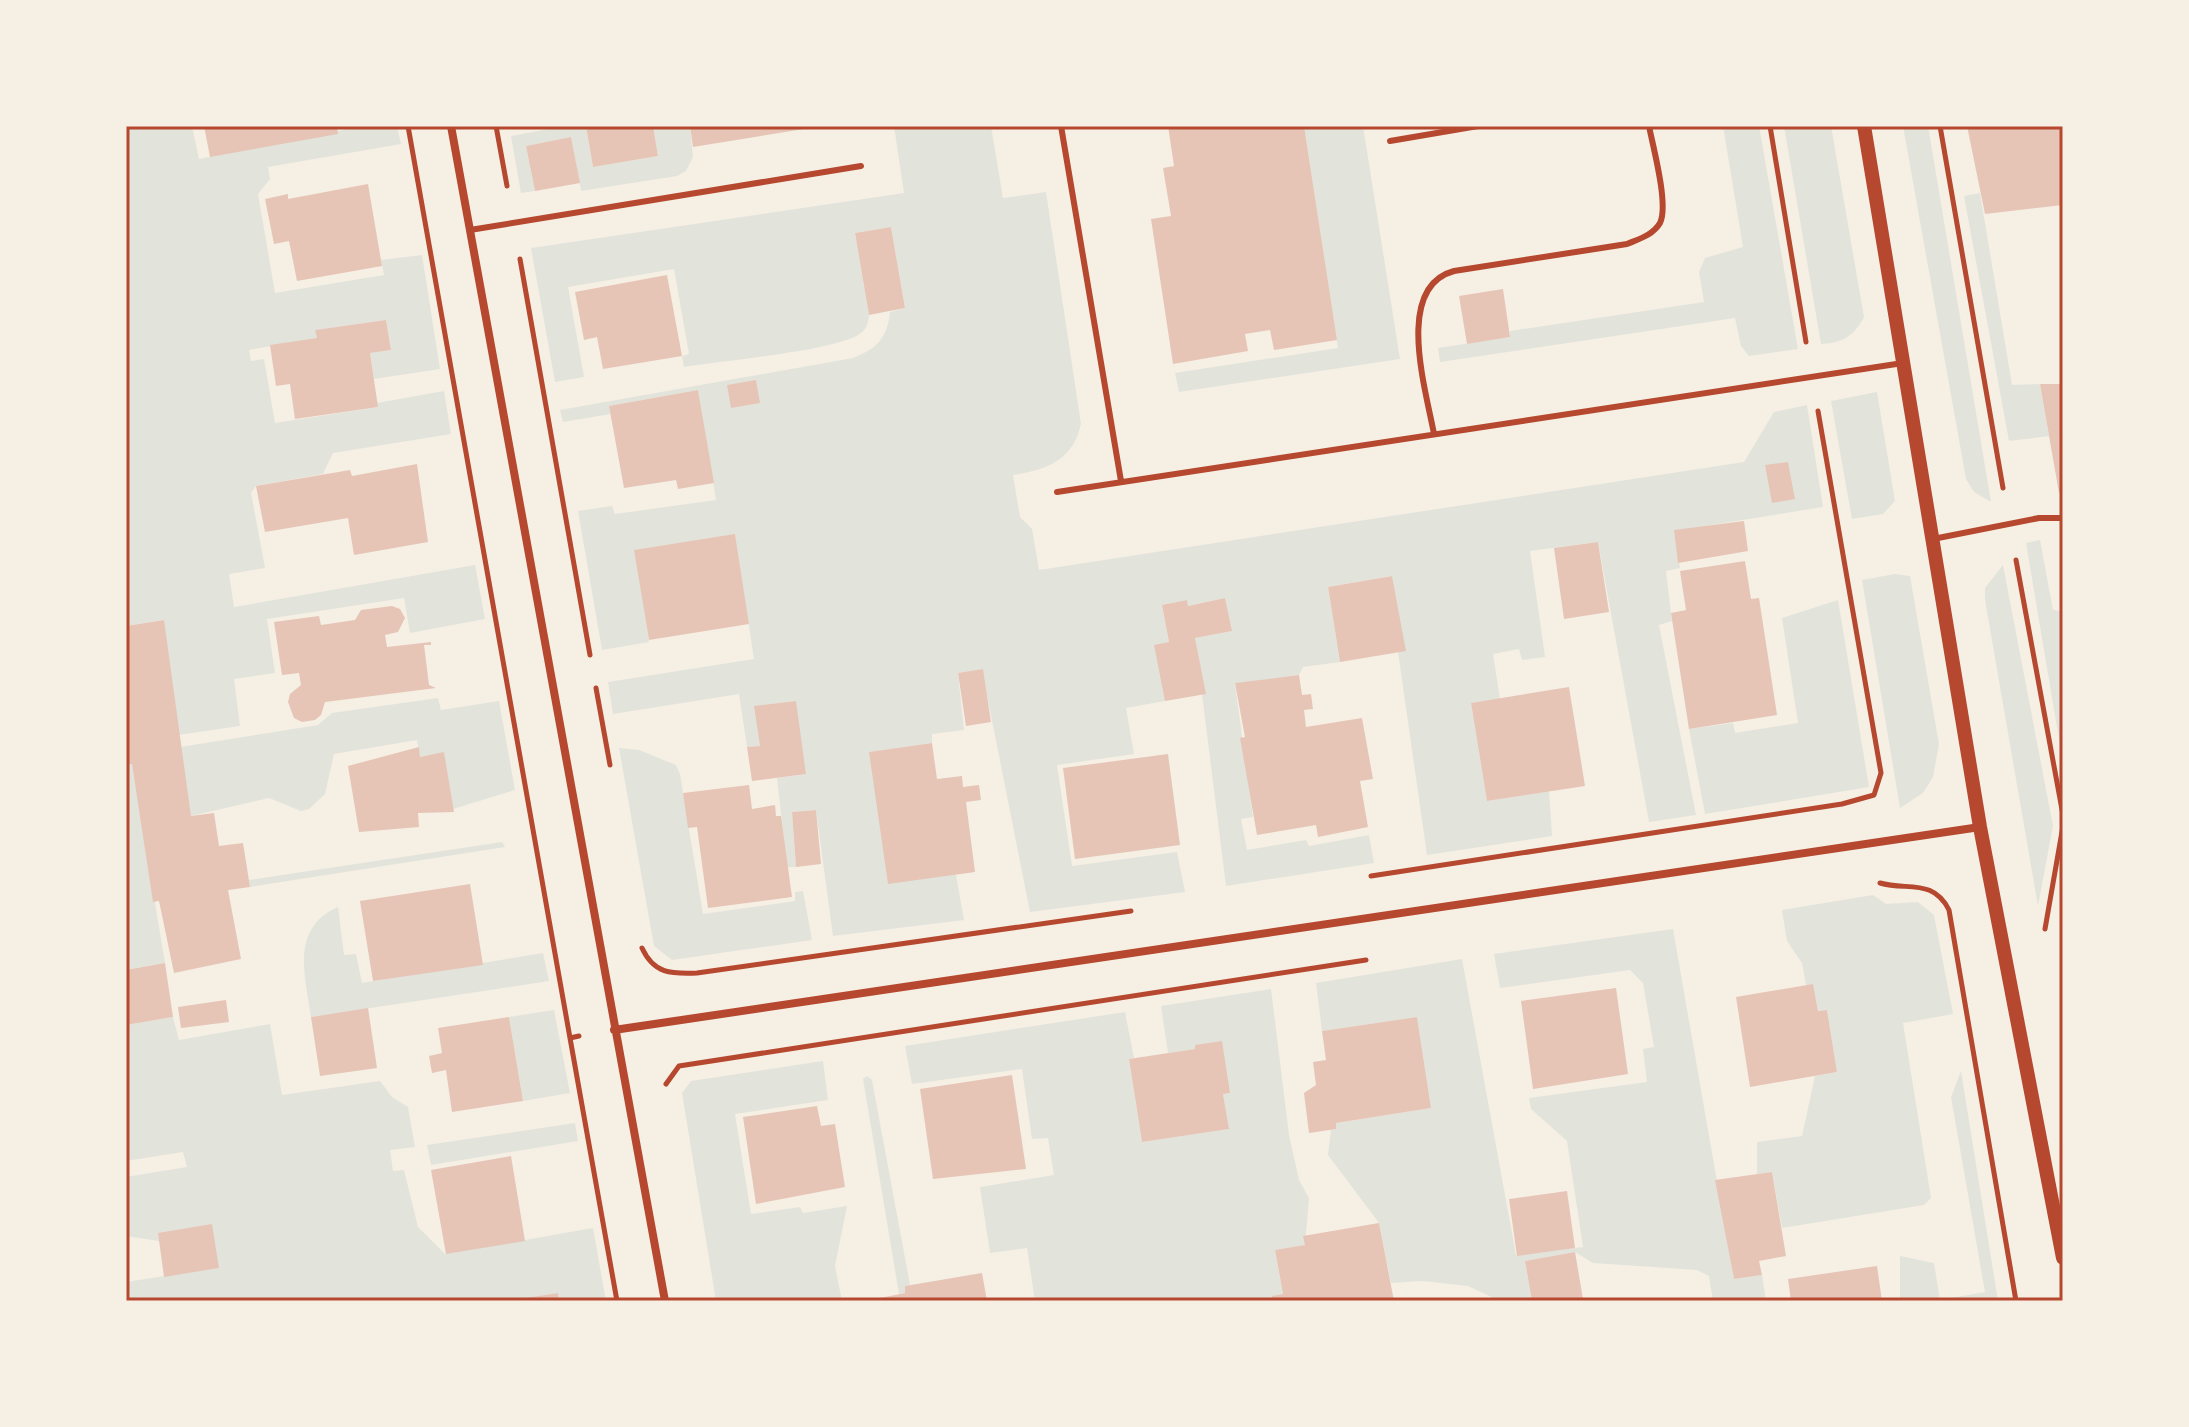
<svg xmlns="http://www.w3.org/2000/svg" width="2189" height="1427" viewBox="0 0 2189 1427" font-family="'Open Sans',sans-serif">
	<rect width="100%" height="100%" fill="#f6efe4"/>
	<!-- green -->
	<path fill="#e2e4dc" d="M126,126h66l7,33 164,-33h34l4,18 -133,23 2,12 -12,15 17,99 109,-18 -3,-15 41,-5 18,114 -66,10 -4,-26 21,-3 -5,-30 -70,10 1,8 -68,12 2,11 13,-2 11,64 103,-16 -1,-4 67,-12 7,43 -118,19 -10,21 -67,12 -5,7 14,75 -36,6 5,33 241,-42 10,54 -75,14 -6,-35 -137,21 8,54 -41,6 6,47 -62,9 -15,-115 -37,6z
		M565,126h21l7,41 65,-11 -5,-30h37l3,31 -7,14 -9,5 -96,15 -10,-54 -45,9 9,45 -14,2 -10,-57z
		M894,126h97l12,72 43,-6 35,232c-8,36 -34,46 -68,51l7,42 12,12 7,41 705,-108 30,-50 33,-7 16,102 -149,24 6,37 -14,3 6,50 -13,4 37,190 -47,7 -51,-280 -68,9 15,106 -23,3 -3,-11 -26,5 7,45 -29,4 16,98 62,-10 3,45 -125,19 -29,-203 -7,-76 -63,11 12,75 -37,5 -4,8 -64,9 18,133 -12,2 6,31 59,-10 3,6 60,-11 5,28 -148,23 -31,-248 36,-7 -6,-33 -37,8 -1,-6 -25,5 7,37 -4,59 -39,7 8,46 -77,11 15,101 105,-14 8,40 -155,20 -48,-242 -24,3 6,57 -32,4v9l-62,9 86,123 8,45 -131,16 -17,-126 -24,2 4,55h-9l-10,-89 29,-4 -11,-73 -40,5 5,40 -13,1 -8,-53 -126,20 -5,-32 146,-23 -19,-124 -100,15 14,92 -47,8 -24,-139 34,-5 3,8 101,-14 -18,-110 -88,16 1,8 -48,8 -3,-12 293,-52c25,-10 34,-20 37,-46l15,-4 -14,-81 -36,6 14,82c-1,9 -3,16 -11,20 -26,16 -138,26 -174,32l-2,-11 7,-2 -15,-85 -106,18 16,90 -29,5 -24,-134 373,-55z
		M1304,126h59l37,233 -221,33 -4,-19 163,-25z
		M1723,126h36l39,223 -49,7 -8,-10 -6,-28 -295,44 -2,-14 72,-11v-6l194,-29 -5,-30 6,-14 38,-11z
		M1784,126h47l33,191c-10,19 -21,26 -43,27z
		M1903,126h25l63,376 -17,-10 -8,-13z
		M1980,193l32,192 28,-1 9,52 -40,5 -45,-245z
		M1877,392l18,109 -12,13 -31,5 -21,-118z
		M2040,540l13,70 10,1v152l-37,-220z
		M2003,565l50,261 -15,80 -53,-306v-12z
		M1895,574l15,2 29,168 -6,33 -10,16 -23,15 -38,-228z
		M1838,600l31,187 -164,27 -16,-85 44,-6 2,10 63,-10 -16,-105z
		M438,698l3,12 58,-9 16,89 -62,19 -9,-56 -24,4 -3,-17 -83,14 -9,40 -16,15 -8,2 -32,-13 -78,18 -11,-69 138,-22 14,-12z
		M619,748l20,2 37,15 4,9 23,140 92,-13v-9l8,-1 9,49 -140,20 -18,-14z
		M132,764l33,199 -39,7v-205z
		M502,842l3,5 -255,40 -1,-7z
		M1873,895l13,9 32,-2 16,13 19,99 -50,9 28,175 -7,7 -142,23 -10,-56 -15,2v-32l45,-6 13,-60 22,-4 -10,-62 -9,1 -5,-26h-7l-4,-22 -15,-22 -5,-31z
		M338,907l6,48 12,-1 6,29 181,-30 6,28 -238,36c-6,-41 -21,-89 27,-110z
		M1673,929l61,350 28,-4 4,26h-53l-4,-25 -12,-6 -104,-7 -18,-11 -50,9 7,40h-32l-32,-15 -46,-5 -31,2 -12,-60 -51,-68 3,-25 5,-1v-6l95,-15 -14,-91 -95,14 -6,-48 146,-24 54,296 67,-8 -16,-106 -36,-32 -2,-11 118,-16 -4,-33 11,-2 -11,-64 -13,-13 -130,18 -6,-34z
		M1271,989l18,146 10,45 10,18 -4,47 -30,6 8,43 -11,7h-237l-8,-53 -37,5 -10,-66 74,-12 -6,-37 -16,1 -10,-70 -110,15 -7,-38 220,-34 9,46 -5,1 13,83 86,-13 -5,-35 7,-1 -35,-48v4l-27,4 -7,-47z
		M554,1010l16,83 -47,8 -14,-84z
		M173,1017l6,23 91,-16 12,71 98,-14 12,16 16,10 7,40 -25,3 3,21 11,-1 14,57 27,27 148,-26 13,73h-47l-1,-8 -49,8h-383v-19l92,-14 -60,-35 1,8 -33,-5v-59l61,-10 -4,-15 -57,9v-136z
		M823,1061l5,39 -93,14 16,100 49,-7 3,6 44,-7 -12,60 7,35h-126l-34,-208 9,-12z
		M1961,1071l37,230h-98v-45l34,7 6,37 45,-8 -34,-195z
		M867,1076l5,4 38,205 -4,1 -1,7 -6,1 -36,-215z
		M575,1123l3,18 -147,24 -4,-20z"/>
	<!-- building -->
	<path fill="#e6c5b7" d="M204,126h133l1,8 -128,23z
		M586,126h67l5,30 -65,11z
		M690,126h120v2l-117,19z
		M1168,126h136l33,214 -63,10 -4,-20 -25,4 3,17 -75,13 -22,-145 20,-3 -8,-48 11,-2z
		M1967,126h96v79l-78,9z
		M571,137l9,46 -45,8 -9,-45z
		M368,184l14,82 -85,15 -8,-40 -15,3 -9,-45 23,-5v5z
		M891,227l14,81 -36,7 -14,-82z
		M667,275l15,81 -79,13 -6,-32 -13,3 -9,-48z
		M1503,289l7,48 -43,7 -8,-48z
		M386,320l5,30 -21,3 8,54 -83,12 -5,-35 -14,2 -6,-41 47,-7 -2,-8z
		M756,380l4,23 -29,5 -4,-23z
		M2040,384h23v109h-4z
		M698,390l16,93 -36,6 -2,-9 -52,8 -15,-82z
		M1788,462l7,37 -23,4 -7,-38z
		M417,464l11,78 -74,13 -6,-37 -83,14 -9,-46 94,-16 2,6z
		M1744,521l4,30 -70,12 -4,-33z
		M735,534l14,90 -100,16 -15,-90z
		M1598,542l11,70 -45,7 -10,-71z
		M1745,561l6,38 8,-1 18,117 -88,14 -18,-116 15,-3 -6,-39z
		M1392,576l14,75 -66,11 -12,-75z
		M1225,598l7,33 -37,7 11,56 -41,7 -11,-56 15,-3 -7,-37 25,-5 1,6z
		M392,606l8,3 5,9 -7,14 -13,3 2,12 44,-5v3h-7l5,40 7,3 -111,14 -4,13 -6,5 -13,2 -8,-4 -6,-16 2,-8 11,-9 -2,-12 -17,2 -8,-53 45,-6 2,9 34,-5 6,-10z
		M164,620l27,196 23,-3 5,33 24,-3 7,44 -22,3 13,69 -67,14 -15,-72 -6,1 -21,-138 -6,1v-139z
		M983,669l8,53 -25,4 -8,-53z
		M1299,675l3,20 9,-1 2,15 -9,1 2,17 56,-9 11,61 -13,2 8,46 -50,10 -2,-12 -59,10 -17,-97 5,-1 -10,-54z
		M1569,687l16,99 -98,15 -16,-98z
		M796,701l10,73 -54,7 -5,-34 13,-1 -6,-40z
		M932,743l5,36 25,-3 1,11 16,-2 2,15 -15,2 9,70 -87,12 -19,-132z
		M419,747l1,10 24,-5 10,60 -36,1 1,14 -60,5 -11,-66z
		M1168,754l12,91 -105,14 -12,-91z
		M749,785l3,24 23,-4 1,11h5l11,81 -84,11 -11,-81 -9,1 -5,-35z
		M816,810l5,54 -25,3 -4,-55z
		M470,884l13,81 -110,16 -13,-80z
		M165,963l8,54 -47,8v-55z
		M1813,984l5,27 9,-1 10,62 -87,15 -14,-90z
		M1616,988l12,86 -95,15 -12,-88z
		M226,1000l3,22 -48,6 -3,-21z
		M368,1008l9,60 -57,8 -9,-59z
		M509,1017l14,84 -71,11 -6,-42 -14,3 -3,-17 13,-3 -4,-25z
		M1417,1017l14,91 -95,15v6l-27,4 -5,-40 12,-8 -3,-23 13,-2 -4,-29z
		M1222,1041l8,52 -7,1 6,35 -87,13 -13,-83 66,-10v-4z
		M1012,1075l14,94 -93,10 -13,-90z
		M817,1106l4,20 14,-2 10,63 -89,17 -13,-87z
		M511,1156l14,85 -79,13 -15,-84z
		M1772,1172l14,84 -27,5 3,14 -28,4 -19,-99z
		M1567,1191l8,57 -58,8 -8,-57z
		M1379,1223l15,78h-122v-5l11,-2 -8,-44 30,-5 -2,-9z
		M212,1224l7,44 -55,9 -6,-44z
		M1575,1252l8,47 -51,2 -7,-40z
		M1877,1266l5,35h-91l-3,-22z
		M982,1273l5,28h-122l40,-8v-7z
		M558,1293l1,8h-40v-2z"/>
	<g fill="none" stroke-linecap="round" stroke-linejoin="round">
		<!-- path -->
		<path stroke="#b5482f" stroke-width="5" d="M408,126l162,912 9,-2
			M496,126l11,60
			M1770,126l36,216
			M1940,126l63,362
			M520,259l70,396
			M2016,560l47,255
			M596,688l14,77
			M1371,876l471,-72 32,-9 7,-22 -63,-362
			M1880,883c27,8 53,-5 69,27l67,391
			M2045,929l18,-103
			M642,948c12,26 29,26 55,25l434,-62
			M570,1038l47,263
			M666,1084l13,-18 687,-106"/>
		<!-- service -->
		<path stroke="#b5482f" stroke-width="6" d="M1061,126l60,355
			M1390,141l88,-15
			M470,230l391,-64
			M1434,434c-8,-44 -40,-147 20,-163l173,-27c12,-5 26,-9 33,-21 9,-18 -7,-76 -11,-97
			M1057,492l846,-129
			M1933,539l106,-21h24"/>
		<!-- minor -->
		<path stroke="#b5482f" stroke-width="8" d="M451,126l214,1175
			M614,1030l1366,-203"/>
		<!-- tertiary -->
		<path stroke="#b5482f" stroke-width="14" d="M1864,126l116,701 83,431"/>
	</g>
	<!-- border -->
	<rect width="2189" height="1427" fill="none" stroke="#f6efe4" stroke-width="256"/>
	<rect x="128" y="128" width="1933" height="1171" fill="none" stroke="#b5482f" stroke-width="3"/>
</svg>
